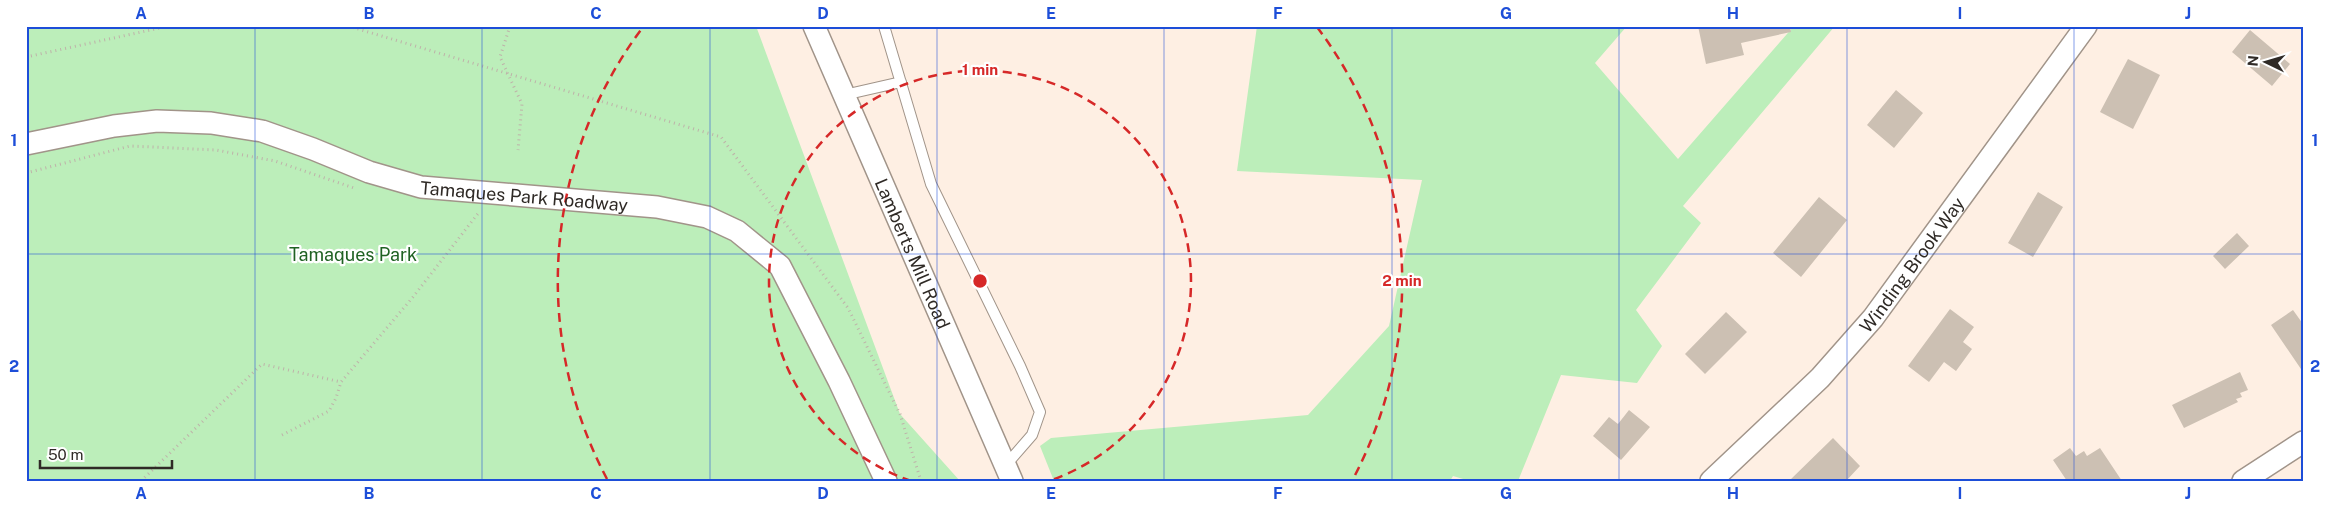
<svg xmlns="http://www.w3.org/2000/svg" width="2329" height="507" viewBox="0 0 2329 507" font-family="'Public Sans',sans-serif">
	<rect width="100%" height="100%" fill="#feefe3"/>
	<!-- green -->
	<path fill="#bceeba" d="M26,26h730l144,388 60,67h-934z
		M1257,26h370l-32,37 83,96 116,-133h41l-152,180 18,17 -65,87 26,36 -25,37 -76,-8 -43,106h-48l-17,-5 -3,5h-396l-14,-35 11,-8 257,-23 81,-89 33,-146 -185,-9z"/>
	<!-- building -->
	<path fill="#ccc0b3" d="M1698,26h92l1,6 -50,11 3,12 -38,9z
		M2250,30l40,34 -18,22 -40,-34z
		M2128,59l32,16 -27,54 -33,-17z
		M1896,90l27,23 -29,35 -27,-23z
		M2038,192l25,15 -30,50 -25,-14z
		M1819,197l28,23 -46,57 -28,-24z
		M2237,233l12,13 -24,23 -12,-13z
		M1950,309l24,18 -11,15 9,7 -16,22 -12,-9 -15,20 -21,-16z
		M2293,310l10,14v48l-32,-47z
		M1726,312l21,20 -42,42 -20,-20z
		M2240,372l8,18 -8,3 2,4 -6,2 2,3 -54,26 -12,-23z
		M1629,410l21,17 -29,33 -28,-24 16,-19 9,7z
		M1833,438l27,28 -14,15h-57z
		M2070,448l6,8 8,-5 3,5 13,-8 22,33h-55l-14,-21z"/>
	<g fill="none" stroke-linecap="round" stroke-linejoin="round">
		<defs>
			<path id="lane" d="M884,26l47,158 89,182 20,46 -8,23 -27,31
				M844,95l57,-13"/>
			<g id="street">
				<path id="s1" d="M814,26l198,455"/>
				<path id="s2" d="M26,144l88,-18 43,-5 54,2 51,8 51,18 56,23 52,15 236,20 50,10 30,14 43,35 59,115 47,100"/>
				<path id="s3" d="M1711,481l109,-103 53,-60 213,-292"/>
				<path d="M2243,481l60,-39"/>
			</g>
		</defs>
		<!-- lane casing -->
		<use href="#lane" stroke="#a19489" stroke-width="12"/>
		<!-- street casing -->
		<use href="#street" stroke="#a19489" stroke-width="24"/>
		<!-- path -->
		<path stroke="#beb2a9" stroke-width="3" stroke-dasharray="1 4" stroke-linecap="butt" d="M348,26l373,111 127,171 52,106 21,67
			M510,26l-10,31 22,47 -4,46
			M26,57l143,-31
			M26,173l104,-27 86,4 59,11 79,27
			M282,435l47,-24 7,-13 5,-16
			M141,481l121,-117 79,18 72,-85 67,-86"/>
		<!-- lane -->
		<use href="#lane" stroke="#fff" stroke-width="10"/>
		<!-- street -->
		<use href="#street" stroke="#fff" stroke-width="21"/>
	</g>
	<!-- grid -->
	<path fill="none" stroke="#1d4ed8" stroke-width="1" stroke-opacity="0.55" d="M255,26v455M482,26v455M710,26v455M937,26v455M1164,26v455M1392,26v455M1619,26v455M1847,26v455M2074,26v455M26,254h2277"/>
	<!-- distance rings -->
	<g fill="none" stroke="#d62828" stroke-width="2.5" stroke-dasharray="9 6">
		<path d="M911 481A211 211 0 1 1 1049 481"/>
		<path d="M607 479A422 422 0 0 1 643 27M1317 27A422 422 0 0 1 1353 479"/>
	</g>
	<g text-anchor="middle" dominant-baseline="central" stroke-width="4.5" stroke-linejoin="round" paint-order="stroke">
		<!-- street labels -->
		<g font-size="18" fill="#2f2a26" stroke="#fff">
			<text stroke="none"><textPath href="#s2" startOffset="511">Tamaques Park Roadway</textPath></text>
			<text stroke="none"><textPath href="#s1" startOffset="248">Lamberts Mill Road</textPath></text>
			<text stroke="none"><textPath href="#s3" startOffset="296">Winding Brook Way</textPath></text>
		</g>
		<!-- park labels -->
		<g font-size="18" fill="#206223" stroke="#fff">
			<text x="353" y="254">Tamaques Park</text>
		</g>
	</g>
	<circle cx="980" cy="281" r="8" fill="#d62828" stroke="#fff" stroke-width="2.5"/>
	<g font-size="15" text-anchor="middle" font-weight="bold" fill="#d62828" stroke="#fff" stroke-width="4.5" stroke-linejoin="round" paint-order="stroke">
		<text x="980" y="75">1 min</text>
		<text x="1402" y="286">2 min</text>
	</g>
	<!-- border -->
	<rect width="2329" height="507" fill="none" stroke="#ffffff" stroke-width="55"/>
	<!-- north arrow -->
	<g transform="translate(2266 62) rotate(275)" stroke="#ffffff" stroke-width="4" paint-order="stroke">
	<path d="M0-4L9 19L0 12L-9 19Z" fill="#2f2a26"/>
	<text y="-8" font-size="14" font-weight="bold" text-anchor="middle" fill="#2f2a26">N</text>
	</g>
	<!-- scale -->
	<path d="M40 460v8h132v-8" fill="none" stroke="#2f2a26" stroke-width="2.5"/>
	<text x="48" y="460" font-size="15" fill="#2f2a26" stroke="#ffffff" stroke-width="4" paint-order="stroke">50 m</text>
	<rect x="28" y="28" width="2274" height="452" fill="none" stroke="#1d4ed8" stroke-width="2"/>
	<g font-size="16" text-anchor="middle" font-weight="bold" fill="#1d4ed8">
		<text x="141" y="19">A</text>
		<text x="369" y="19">B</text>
		<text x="596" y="19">C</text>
		<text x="823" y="19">D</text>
		<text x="1051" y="19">E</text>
		<text x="1278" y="19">F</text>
		<text x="1506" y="19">G</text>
		<text x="1733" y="19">H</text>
		<text x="1960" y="19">I</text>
		<text x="2188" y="19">J</text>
		<text x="14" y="146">1</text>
		<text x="2315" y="146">1</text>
		<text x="14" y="372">2</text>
		<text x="2315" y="372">2</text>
		<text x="141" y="499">A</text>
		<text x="369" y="499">B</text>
		<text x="596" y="499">C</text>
		<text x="823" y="499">D</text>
		<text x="1051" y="499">E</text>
		<text x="1278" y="499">F</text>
		<text x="1506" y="499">G</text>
		<text x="1733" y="499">H</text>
		<text x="1960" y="499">I</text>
		<text x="2188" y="499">J</text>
	</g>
</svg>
